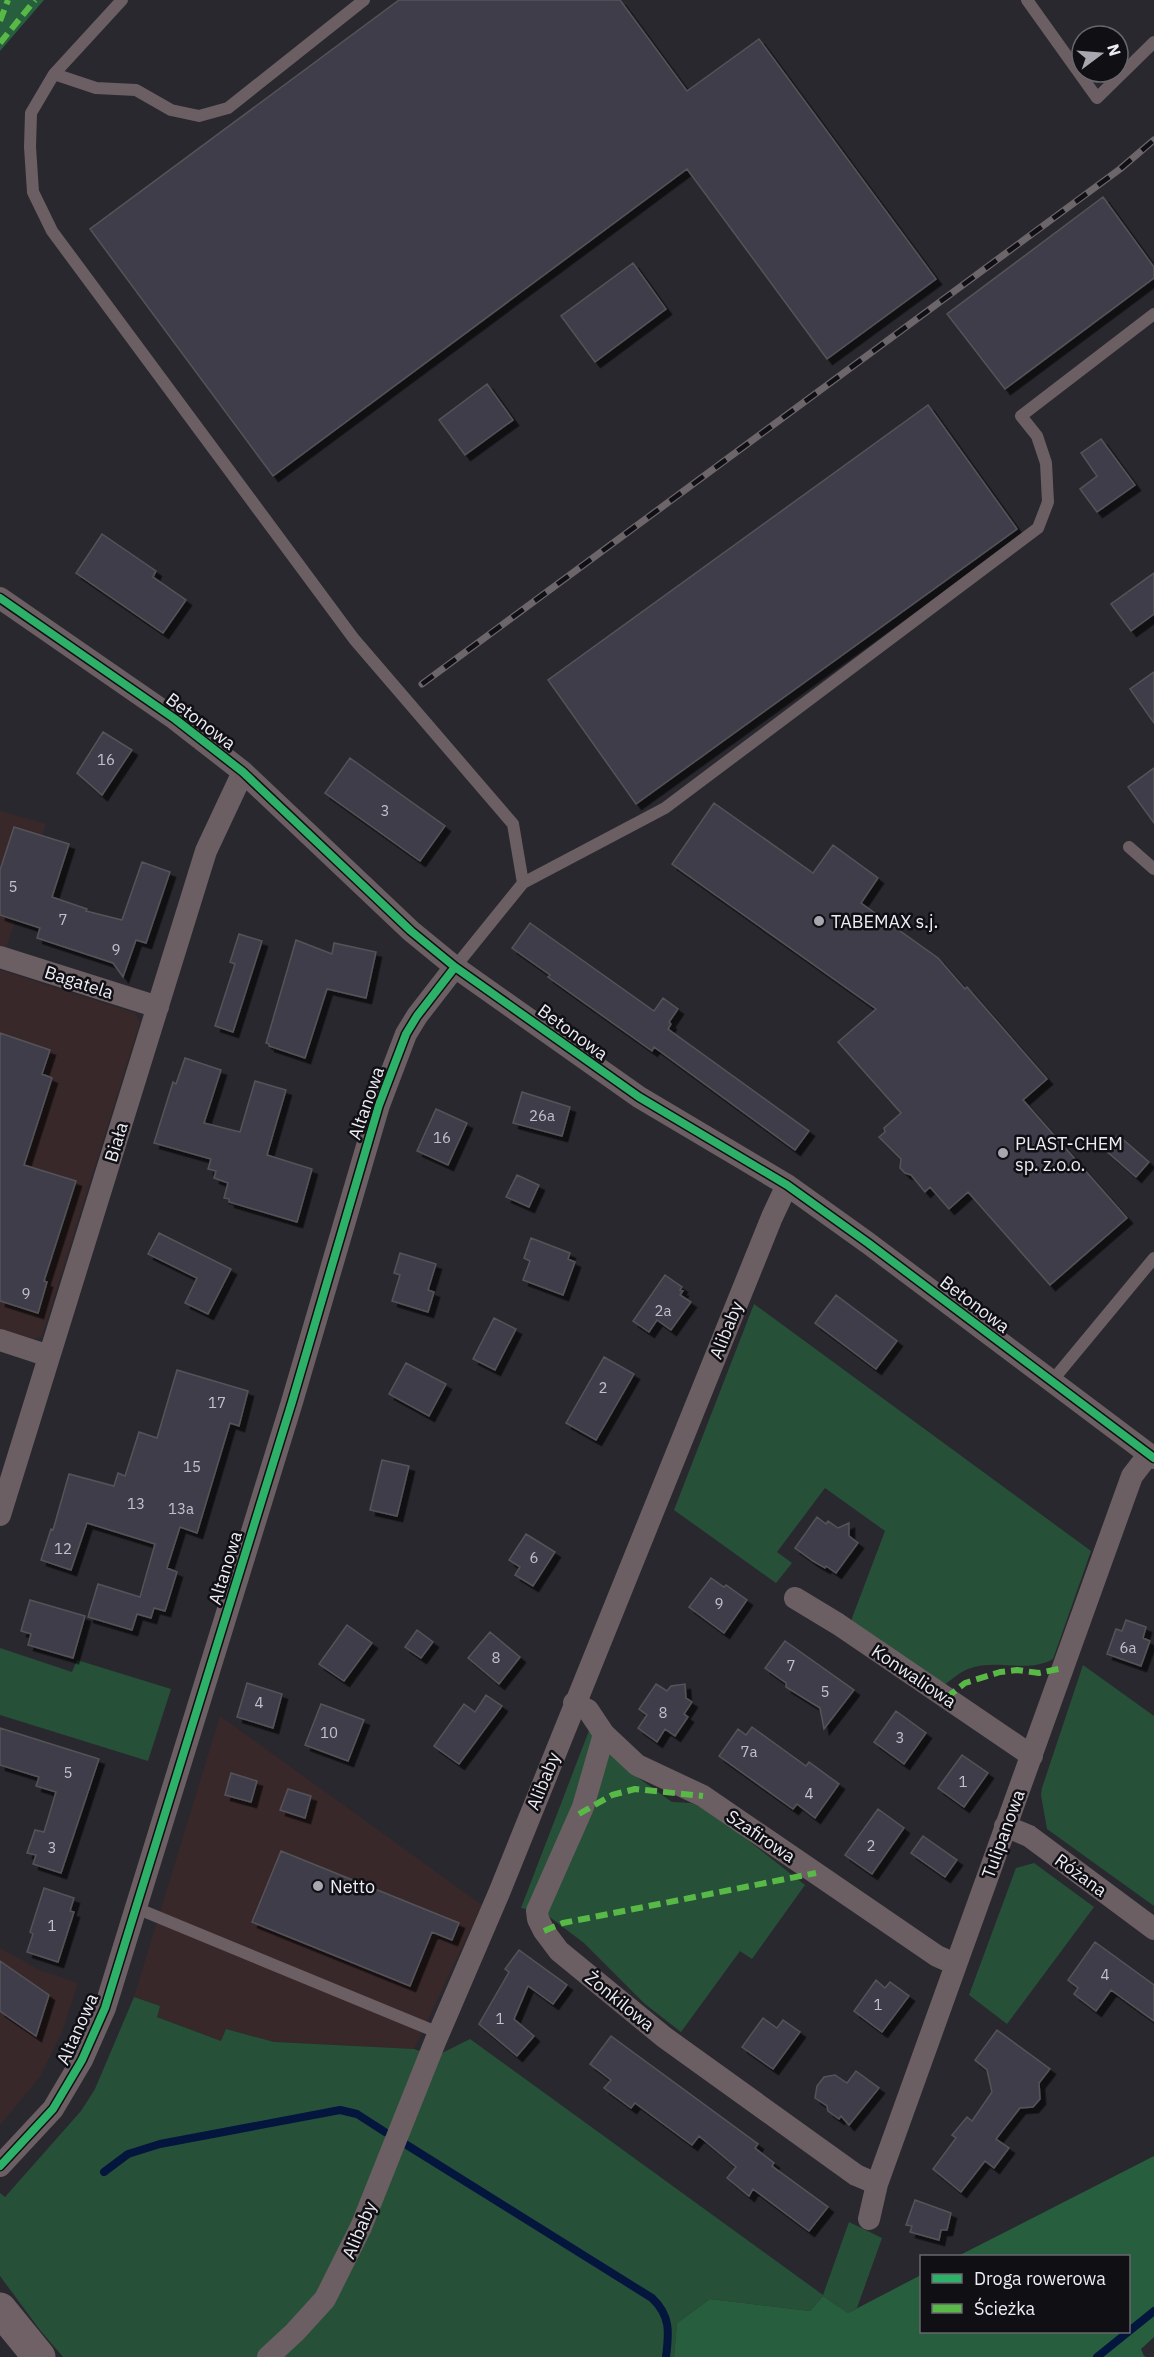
<svg xmlns="http://www.w3.org/2000/svg" width="1154" height="2357" viewBox="0 0 1154 2357" font-family="'IBM Plex Sans',sans-serif">
	<defs>
		<filter id="shadow"><feDropShadow dx="5.5" dy="5.5" stdDeviation="0" flood-color="#0009"/></filter>
	</defs>
	<rect width="100%" height="100%" fill="#29282e"/>
	<!-- commercial -->
	<path fill="#39282a" d="M0,811l46,13 -40,125 -6,-2z
		M0,970l135,43 5,9 -98,314 -9,3 -33,-10z
		M220,1716l262,189 -68,144 -140,-7 -47,-13 -6,12 -65,-25 4,-10 -26,-9z
		M0,1948l40,22 38,13 -16,49 -22,45 -40,48z"/>
	<!-- green -->
	<path fill="#265138" d="M754,1304l337,247 -38,108c-26,15 -57,-1 -85,10 -10,4 -19,13 -28,19l-89,-62 1,-8 33,-87 -60,-43 -48,64 15,11 -16,20 -102,-73z
		M0,1648l72,24 5,-12 94,29 -23,72 -148,-46z
		M1083,1665l71,51v190l-107,-77 -6,-34 1,-7z
		M590,1728l47,49 35,25 19,1 21,9 93,73 -53,74 -12,-8 -59,81 -36,-28 -61,-61 -41,-31 -22,-4z
		M1034,1863l60,44 -87,117 -38,-29 47,-127z
		M134,1997l26,9 -3,11 64,24 5,-12 48,13 140,7 9,3 -67,170 -40,75 -58,60h-195l-23,-27 -40,-54v-83l5,4 76,-86 14,-22z
		M470,2039l353,256 26,-73 33,16 -25,70 -9,5 -25,-17 -13,15 -100,-12 -33,24 -3,34h-396l40,-39 122,-264z"/>
	<!-- forest -->
	<path fill="#275e3e" d="M0,0h44l-44,51z
		M1154,2156v181l-13,12 3,7 3,1h-473l3,-34 33,-24 100,12 13,-15 25,17 73,-38 1,57h206v-76h-170z"/>
	<g fill="none" stroke-linecap="round" stroke-linejoin="round">
		<!-- stream -->
		<path stroke="#04163e" stroke-width="8" d="M402,2142l250,156c19,18 17,35 14,59
			M104,2172l24,-18 32,-10 180,-34 17,4 28,18
			M1097,2357l57,-46"/>
	</g>
	<!-- building -->
	<path fill="#403e4b" stroke="#545358" stroke-width="1.5" filter="url(#shadow)" d="M399,0h221l67,91 72,-52 177,240 -109,80 -140,-190 -414,307 -183,-247z
		M1103,197l51,70v11l-149,111 -58,-75z
		M633,263l33,46 -71,53 -34,-46z
		M487,384l26,36 -48,35 -26,-35z
		M928,405l89,124 -381,275 -88,-124z
		M1101,439l34,46 -38,27 -17,-23 17,-13 -16,-23z
		M102,534l54,37 -3,6 33,23 -23,33 -87,-60z
		M1154,573v41l-23,17 -20,-27z
		M1154,672v51l-24,-34z
		M103,732l29,18 -30,45 -25,-22z
		M350,758l95,68 -25,35 -95,-68z
		M1154,768v55l-26,-36z
		M714,803l99,70 20,-28 45,33 -17,25 77,55 27,31 2,-2 80,92 -24,21 104,118 -77,67 -82,-93 -19,17 -19,-22 -5,5 -14,-17 -6,-2 -5,-5 1,-9 -22,-22 6,-5 -1,-4 17,-15 -63,-71 38,-33 -204,-145z
		M14,827l55,17 -17,53 35,12 -1,2 36,9 20,-58 28,10 -24,71 -10,-3 -13,37 -10,-14 -76,-25 3,-10 -40,-13v-45z
		M530,923l124,88 9,-13 15,11 -9,13 2,2 -3,5 141,102 -14,19 -141,-103 -2,4 -104,-74 2,-2 -38,-27z
		M239,934l23,7 -29,91 -18,-6 20,-62 -5,-2z
		M296,940l36,14 2,-11 42,9 -10,46 -39,-9 -22,69 -36,-12v-2l-3,-1z
		M0,1033l50,17 -8,24 10,4 -28,87 52,16 -32,100 3,1 -9,31 -38,-12z
		M185,1058l36,12 -17,53 36,9 15,-51 31,9 -19,65 45,14 -15,53 -68,-20v-3l-5,-1 4,-15 -14,-5 2,-7 -8,-2 3,-10 -57,-16 19,-61 3,2z
		M522,1092l48,15 -8,29 -49,-13z
		M436,1109l31,14 -19,42 -31,-14z
		M1118,1135l31,27 -13,15 -31,-27z
		M517,1175l22,10 -10,22 -23,-10z
		M159,1233l72,36 -23,45 -23,-11 12,-25 -49,-24z
		M531,1238l39,15 -2,6 7,3 -12,33 -40,-15 7,-19 -6,-3z
		M400,1253l36,11 -8,26 6,2 -6,20 -36,-11 8,-26 -6,-2z
		M665,1275l17,12 -2,3 3,1 -3,4 11,7 -20,28 -14,-10 -8,12 -16,-11z
		M836,1295l61,46 -21,28 -61,-46z
		M494,1318l22,11 -21,41 -22,-11z
		M604,1357l30,17 -38,66 -30,-17z
		M406,1363l40,21 -17,32 -40,-22z
		M177,1370l71,21 -9,35 -9,-3 -33,110 -17,-6 -13,41 10,4 -12,39 -11,-3 -3,10 -14,-4 -5,16 -44,-13 10,-33 42,13 15,-53 -68,-21 -16,47 -30,-10 10,-31 2,1 16,-56 45,12 4,-13 7,3 14,-44 18,6z
		M382,1460l27,6 -12,50 -27,-6z
		M817,1517l9,7 2,-3 10,7 11,-5v13l9,7 -22,30 -10,-7 -1,2 -12,-7 -18,-13z
		M526,1534l29,18 -22,34 -18,-11 5,-8 -11,-7z
		M711,1578l13,9 2,-2 21,15 -23,33 -35,-26z
		M30,1600l55,16 -12,42 -45,-13 3,-11 -10,-3z
		M1126,1620l20,7 -3,11 7,3 -9,25 -34,-12 9,-25 6,2z
		M347,1625l25,18 -28,38 -25,-17z
		M417,1630l16,12 -12,16 -16,-11z
		M490,1632l30,25 -21,27 -31,-26z
		M785,1641l69,49 -30,39 -4,-21 -34,-21v-4l-21,-15z
		M247,1683l35,11 -9,34 -36,-11z
		M656,1684l11,7 4,-5 14,-2 1,14 6,4 -8,12 4,3 -13,19 -10,-7 -8,13 -19,-14 9,-13 -8,-6z
		M486,1695l16,11 -43,58 -25,-18 30,-42 11,8z
		M321,1704l43,16 -16,41 -43,-16z
		M896,1711l30,22 -22,31 -30,-22z
		M752,1727l54,39 3,-4 30,22 -24,34 -18,-14 -4,5 -74,-53 19,-27 8,6z
		M0,1728l99,31 -38,114 -28,-9 3,-9 -9,-2 8,-23 9,2 12,-40 -20,-6 3,-9 -39,-12z
		M962,1755l26,18 -24,34 -26,-19z
		M231,1773l26,8 -6,21 -26,-7z
		M288,1789l23,7 -6,22 -25,-8z
		M878,1809l26,19 -32,46 -27,-19z
		M923,1836l34,24 -12,17 -34,-24z
		M281,1851l178,72 -7,17 -20,-8 -22,54 -158,-64z
		M44,1888l30,10 -4,13 4,1 -16,50 -31,-10 6,-18 -3,-2z
		M1095,1942l59,43v36l-43,-31 -15,21 -22,-17 4,-6 -10,-8z
		M519,1950l48,35 -14,19 -25,-18 -14,33 20,17 -17,20 -38,-32 30,-52 -4,-3z
		M0,1961l49,34 -13,41 -36,-25z
		M876,1980l9,8 5,-6 19,14 -27,36 -28,-21z
		M763,2018l14,10 6,-8 17,12 -27,37 -31,-22z
		M997,2030l53,39 -11,14 1,16 -7,8 -13,1 -24,31 13,9 -15,20 -9,-7 -24,31 -28,-23 23,-31 -4,-3 15,-18 5,4 20,-29 -5,-22 -12,-10z
		M611,2036l147,108 -3,4 19,15 -2,3 56,41 -19,24 -56,-42 -4,7 -22,-18 9,-11 -37,-31 -7,9 -57,-42 -4,5 -27,-20 7,-8 -21,-16z
		M856,2071l23,17 -30,37 -8,-9 -2,3 -11,-8 -1,-5 -12,-8 2,-12 7,-9 11,-2 12,8z
		M915,2200l36,13 -4,17h-6l-2,10 -29,-8 2,-6 -6,-1z"/>
	<g fill="none" stroke-linecap="round" stroke-linejoin="round">
		<!-- service -->
		<path stroke="#6b5f63" stroke-width="12" d="M122,0l-68,74 -23,39 -1,34 3,45 19,39 302,408 159,185 10,59
			M1027,0l70,98 57,-56
			M54,74l42,14 40,2 35,20 28,6 29,-8 136,-108
			M1129,847l25,22
			M455,967l68,-84 142,-75 373,-280 10,-26 -2,-39 -9,-27 -16,-20 133,-102
			M1052,1381l102,-123
			M136,1908l303,125"/>
		<!-- minor -->
		<path stroke="#6b5f63" stroke-width="22" d="M0,598l175,121 68,53 168,159 44,36 184,130 148,88 81,58 286,215
			M0,957l158,50
			M0,1340l49,16
			M0,1515l206,-664 37,-79
			M795,1598l43,26 194,132
			M574,1703l14,7 16,24 33,31 66,31 234,160 18,8
			M604,1734l-21,73 -46,104 1,8 6,12 15,20 105,86 192,138 21,9
			M1005,1826l24,10 125,93
			M0,2166l53,-57 29,-49 23,-52 187,-606 87,-297 27,-71 11,-18 38,-49
			M869,2219l8,-35 255,-708 17,-22
			M268,2357l27,-25 30,-33 36,-72 74,-185 64,-149 273,-676 15,-32"/>
		<!-- secondary -->
		<path stroke="#6f6165" stroke-width="33" d="M0,2309l39,48"/>
		<defs>
			<path id="rail" d="M422,684l698,-515 34,-29"/>
		</defs>
		<!-- rail casing -->
		<use href="#rail" stroke="#6c656a" stroke-width="7"/>
		<!-- rail -->
		<use href="#rail" stroke="#100f14" stroke-width="4.5" stroke-dasharray="14" stroke-linecap="butt"/>
		<!-- quiet -->
		<path stroke="#58b947" stroke-width="6" stroke-dasharray="12 6" stroke-linecap="butt" d="M0,21l8,-21
			M0,43l35,-43
			M946,1698l19,-15 35,-11 17,-2 22,3 24,-5
			M579,1814l33,-19 23,-6 68,7
			M544,1931l19,-8 253,-50"/>
		<defs>
			<path id="cycleway" d="M0,598l175,121 68,53 168,159 44,36 184,130 148,88 81,58 286,215
				M0,2166l53,-57 29,-49 23,-52 187,-606 87,-297 27,-71 11,-18 38,-49"/>
		</defs>
		<!-- cycleway casing -->
		<use href="#cycleway" stroke="#100f14" stroke-width="11"/>
		<!-- cycleway -->
		<use href="#cycleway" stroke="#2db169" stroke-width="8"/>
	</g>
	<!-- markers -->
	<g fill="#a8a7af" stroke="#100f14" stroke-width="2">
		<circle cx="819" cy="921" r="6"/>
		<circle cx="1003" cy="1153" r="6"/>
		<circle cx="318" cy="1886" r="6"/>
	</g>
	<g text-anchor="middle" dominant-baseline="central" stroke-width="5" stroke-linejoin="round" paint-order="stroke">
		<!-- number labels -->
		<g font-size="15" fill="#c2c0ca">
			<text x="106" y="759">16</text>
			<text x="385" y="810">3</text>
			<text x="13" y="886">5</text>
			<text x="63" y="919">7</text>
			<text x="116" y="949">9</text>
			<text x="542" y="1115">26a</text>
			<text x="442" y="1137">16</text>
			<text x="26" y="1293">9</text>
			<text x="663" y="1310">2a</text>
			<text x="603" y="1387">2</text>
			<text x="217" y="1402">17</text>
			<text x="192" y="1466">15</text>
			<text x="136" y="1503">13</text>
			<text x="181" y="1508">13a</text>
			<text x="63" y="1548">12</text>
			<text x="534" y="1557">6</text>
			<text x="719" y="1603">9</text>
			<text x="1128" y="1647">6a</text>
			<text x="496" y="1657">8</text>
			<text x="791" y="1665">7</text>
			<text x="825" y="1691">5</text>
			<text x="259" y="1702">4</text>
			<text x="663" y="1712">8</text>
			<text x="329" y="1732">10</text>
			<text x="900" y="1737">3</text>
			<text x="749" y="1751">7a</text>
			<text x="68" y="1772">5</text>
			<text x="963" y="1781">1</text>
			<text x="809" y="1793">4</text>
			<text x="871" y="1845">2</text>
			<text x="52" y="1847">3</text>
			<text x="52" y="1925">1</text>
			<text x="1105" y="1974">4</text>
			<text x="878" y="2004">1</text>
			<text x="500" y="2018">1</text>
		</g>
		<!-- street labels -->
		<g font-size="18" fill="#edecf4" stroke="#100f14">
			<text transform="translate(201 721) rotate(37)">Betonowa</text>
			<text transform="translate(79 982) rotate(18)">Bagatela</text>
			<text transform="translate(573 1032) rotate(36)">Betonowa</text>
			<text transform="translate(366 1103) rotate(-71)">Altanowa</text>
			<text transform="translate(116 1142) rotate(-73)">Biała</text>
			<text transform="translate(975 1304) rotate(37)">Betonowa</text>
			<text transform="translate(726 1330) rotate(-68)">Alibaby</text>
			<text transform="translate(225 1568) rotate(-73)">Altanowa</text>
			<text transform="translate(914 1676) rotate(34)">Konwaliowa</text>
			<text transform="translate(543 1781) rotate(-68)">Alibaby</text>
			<text transform="translate(1003 1834) rotate(-70)">Tulipanowa</text>
			<text transform="translate(761 1836) rotate(34)">Szafirowa</text>
			<text transform="translate(1081 1875) rotate(36)">Różana</text>
			<text transform="translate(620 2001) rotate(39)">Żonkilowa</text>
			<text transform="translate(77 2029) rotate(-66)">Altanowa</text>
			<text transform="translate(359 2230) rotate(-67)">Alibaby</text>
		</g>
		<!-- poi labels -->
		<g font-size="18" fill="#edecf4" stroke="#100f14" text-anchor="start">
			<text x="831" y="921">TABEMAX s.j.</text>
			<text x="1015" y="1143">PLAST-CHEM<tspan x="1015" dy="21">sp. z.o.o.</tspan></text>
			<text x="330" y="1886">Netto</text>
		</g>
	</g>
	<!-- legend -->
	<rect x="920" y="2255" width="210" height="78" fill="#100f14" stroke="#68676e" stroke-width="1.5"/>
	<rect x="932" y="2274" width="30" height="9" fill="#2db169" stroke="#68676e" stroke-width="1.5"/>
	<text x="974" y="2285" font-size="18" fill="#edecf4">Droga rowerowa</text>
	<rect x="932" y="2304" width="30" height="9" fill="#58b947" stroke="#68676e" stroke-width="1.5"/>
	<text x="974" y="2315" font-size="18" fill="#edecf4">Ścieżka</text>
	<!-- north arrow -->
	<g transform="translate(1100 54) rotate(74)"><circle r="28" fill="#100f14" stroke="#68676e" stroke-width="1.5"/>
	<path d="M0-4.5L10 22L0 15L-10 22Z" fill="#a8a7af"/>
	<text y="-9" font-size="16" font-weight="bold" text-anchor="middle" fill="#edecf4">N</text>
	</g>
</svg>
